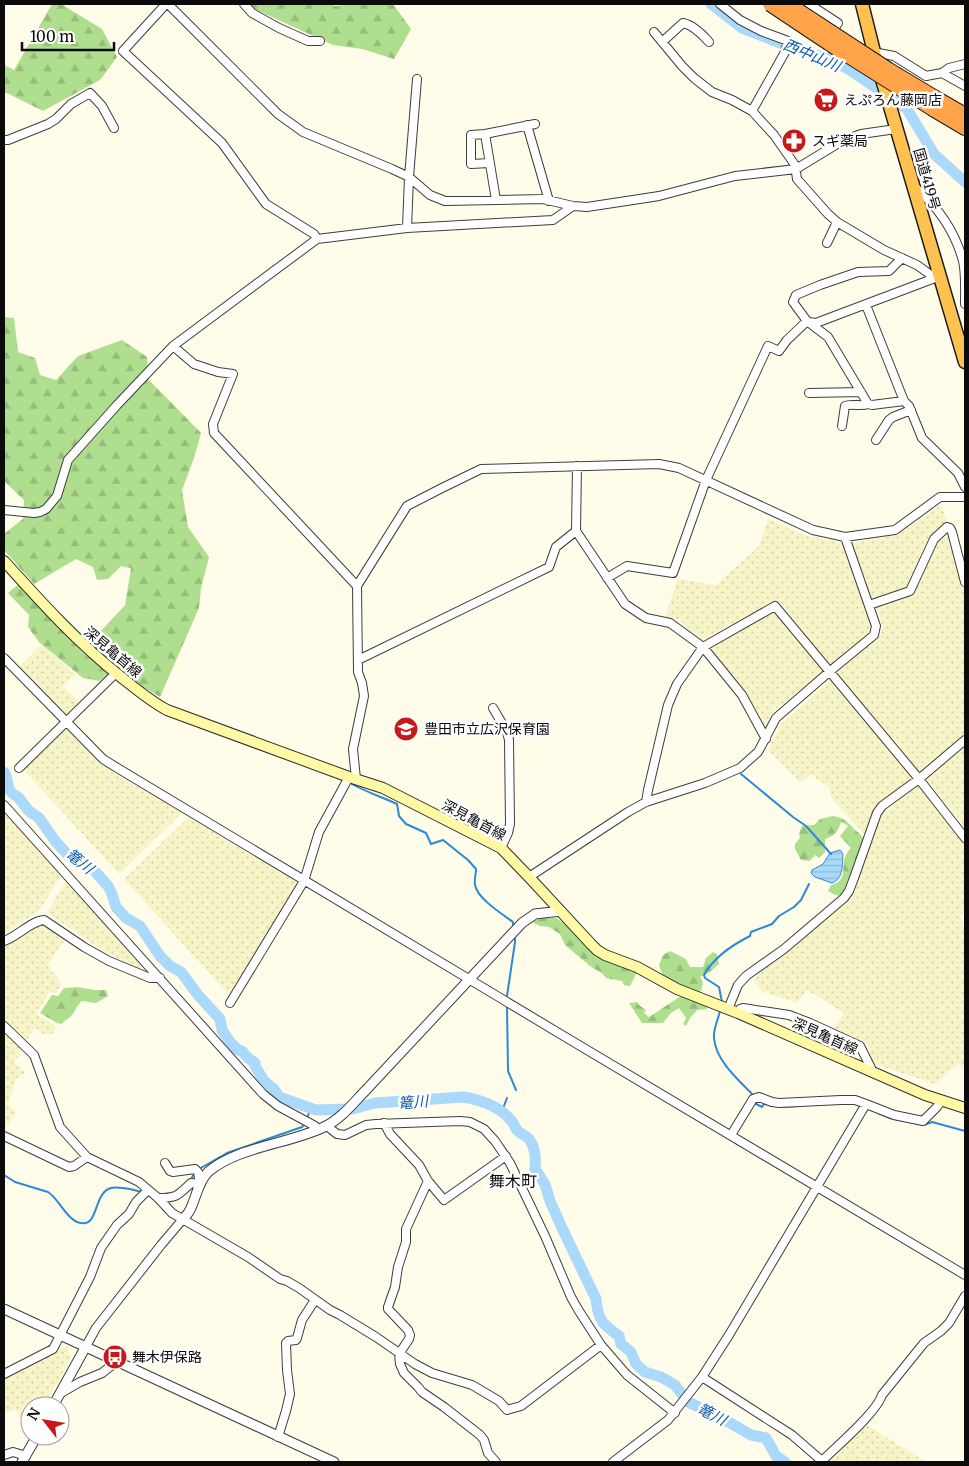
<svg xmlns="http://www.w3.org/2000/svg" width="969" height="1466" viewBox="0 0 969 1466" font-family="Merriweather,'Noto Sans JP',serif">
	<defs>
		<pattern id="farmland-dots" width="8" height="8" patternUnits="userSpaceOnUse" patternTransform="scale(1.25)"><rect width="8" height="8" fill="#f7f5c8"/><path d="M2 2h.1M6 6h.1" fill="none" stroke="#d2d1aa" stroke-width="1.8" stroke-linecap="round"/></pattern>
		<pattern id="forest-firs" width="22" height="20" patternUnits="userSpaceOnUse" patternTransform="scale(1.25)"><rect width="22" height="20" fill="#afde8f"/><path d="M5 1l3.5 6h-7zM16 11l3.5 6h-7z" fill="#95bd7a"/></pattern>
		<pattern id="water-rules" width="6" height="5" patternUnits="userSpaceOnUse" patternTransform="scale(1.25)"><rect width="6" height="5" fill="#aad9fb"/><path d="M0 2.5h6" fill="none" stroke="#91b9d6"/></pattern>
	</defs>
	<rect width="100%" height="100%" fill="#fffcea"/>
	<!-- farmland -->
	<path fill="url(#farmland-dots)" d="M941,505l6,16 -21,20 -19,47 -34,13 -21,-58 45,-8z
		M768,519l39,17 35,6 30,85 -2,7 -40,33 -52,-68 -76,41 -23,-20 -14,-3 13,-38 38,6 43,-39z
		M950,536l15,60v138l-45,38 -85,-100 45,-37 3,-9 -7,-19 39,-15 24,-51z
		M774,611l50,60 -53,42 -6,14 -18,-34 -38,-44z
		M42,644l33,31 -12,11 19,19 -16,12 -47,-50z
		M830,680l83,99 -40,32 -7,25 -34,-37 -3,-12 -18,-12 -11,7 -32,-32 12,-25z
		M66,727l50,48 65,36 1,2 -63,61 -96,-105z
		M965,746v81l-38,-48z
		M917,785l48,59v66l-5,6 5,13v140l-7,-5 -23,20 -63,-21 -4,-18 -34,-17 10,-15 -37,-23 -10,13 -34,-11 -10,-11 12,-13 86,-70 30,-82z
		M4,812l58,63 -23,36 -35,23z
		M189,817l106,64 2,4 -68,110 -105,-116z
		M66,880l78,85 -4,4 -35,-17 -58,-39z
		M41,923l7,3 17,13 -17,27 14,18 -5,9 -7,-1 -14,22 21,13 -5,7 -7,1 -10,-7 -10,14 -21,-21v-77z
		M4,1031l19,18 -9,14 12,9 -10,7 -8,25 9,9 -13,17z
		M67,1346l4,12 -27,48h-14v27l-1,3 -2,-1 -11,-26 -12,5v-36z
		M864,1423l62,39h-96z"/>
	<!-- forest -->
	<path fill="url(#forest-firs)" d="M52,4h9l41,25 15,28 -17,23 -57,31 -36,-18h-3v-28l10,5z
		M246,4h85l4,2 18,-2h40l18,25 -17,30 -32,-10 -29,-4 -85,-39z
		M4,317l10,1 4,34 17,6 5,17 16,5 22,-24 44,-16 25,17 2,23 52,53 -7,25 -12,32 6,37 21,30 -8,31 -2,20 -39,89 -34,-20 -20,-20 -17,-13 36,-39 6,-37 -10,-2 -13,13 -11,1 -4,-13 -17,-8 -42,25 -30,-34v-16l19,-15 1,-19 -20,-19z
		M19,584l64,69 27,20 -10,8 -17,-3 -44,-36 -11,-15 1,-12 -21,-22z
		M833,816c11,2 14,5 21,13 5,5 6,3 10,12l-12,39 -10,16 -7,-1 -7,-4 3,-6c18,-4 9,-19 15,-30 1,-3 3,-5 5,-7l-11,-12 8,-10 -7,-4c-3,10 -7,14 -16,17v13l-6,6 -4,-3 -5,6 -9,-1 -6,-11v-5l5,-6 -1,-5 3,-7 12,-1 6,-6z
		M543,918h13l81,54 -7,14 -6,-1 -2,-4 -16,-3 -3,-4 -13,-8 -25,-21 -5,-11 -11,-7 -9,-1 -6,-3 -1,-2z
		M670,951l16,8 4,8h13l3,-9 7,-6 4,2 2,10 -9,8 -10,5 3,5 -2,9 -5,2 11,12v4l-10,1 -7,8 -4,8 -3,-2 3,-6 -7,-10 -8,5 -8,10h-21l-13,-20 8,-1 2,3 7,5 -2,3 5,4 32,-21 3,-6 -20,-11 -5,-14 4,-10z
		M77,987l18,3h11l2,6 -12,7 -14,-2c-5,4 -6,9 -10,14 -3,4 -7,4 -10,9l-5,-1 -17,-10 12,-18 6,1 6,-8z"/>
	<!-- water -->
	<path fill="url(#water-rules)" stroke="#2b8ad8" d="M840,850l3,4c-1,11 1,24 -11,29l-17,-6 -4,-4 1,-3 11,-6 7,-11z"/>
	<g fill="none" stroke-linecap="round" stroke-linejoin="round">
		<!-- stream -->
		<path stroke="#2b8ad8" stroke-width="2" d="M741,774l52,43 13,9 25,28
			M352,784c14,8 30,13 45,20l2,12 7,8 20,9 5,11 12,-4 25,20 8,9c0,5 -2,10 -1,16 2,13 27,29 38,37v3
			M507,996l8,-54v-5
			M722,1002l-3,-15 -14,-9 -1,-3c10,-18 28,-30 46,-39l1,-4 21,-8 7,-8 15,-9 7,-7 8,-16
			M507,1006l1,65 8,19
			M720,1011c-2,9 -7,18 -6,27 2,24 26,43 41,59
			M755,1101l-1,2 8,4 2,-3 6,1
			M780,1107l20,-1
			M502,1111l5,-13
			M878,1113l12,5 34,7 8,-3 33,9
			M307,1118l2,-5 7,-3
			M199,1169l28,-16 75,-26 1,-1
			M4,1175l11,7 33,10c11,7 17,25 29,30 23,9 15,-29 34,-34 9,-2 22,2 31,4
			M190,1181l5,-9"/>
		<!-- river -->
		<path stroke="#aad9fb" stroke-width="11" d="M711,4l31,24 49,19 38,12 21,11 57,39 27,45 31,28
			M4,772c7,11 -1,17 14,25l11,14 10,7 17,24 13,14 14,4 8,7 17,19 4,8 4,13 10,11 14,8 20,30 10,10 11,6 17,23 22,24 2,11 8,12 8,8 4,1 6,7 7,5v3l9,15 10,8 5,8 37,13 36,-1 23,-6 88,-6c19,3 38,9 50,26 1,2 3,6 4,7 3,4 9,5 12,9 7,9 7,20 6,30l10,15 5,17 12,27 34,71c2,21 6,25 23,37l2,8 10,8 5,12 9,8 16,5 14,8 13,17 32,15 31,18 15,3 10,18 9,6"/>
		<defs>
			<path id="minor" d="M166,4l-43,47 99,92 44,61 48,30 3,5
				M168,4l110,110 25,18 89,37 17,8 21,18 15,6 98,-2 30,7 14,1 46,-7 26,-4 76,-20 61,-7 46,-28 19,-7 35,-5
				M244,4l8,9 27,15 29,13h12
				M720,4l20,16 21,11 27,10 -3,11 -33,59
				M809,4l29,19 -7,11
				M654,32l28,34 12,12 18,14 20,8 20,11 10,11 12,13 21,30 2,14 31,35 9,8 47,28 33,15 18,13h6
				M662,42l21,-19c10,2 19,11 26,19
				M873,52l21,4 32,20 16,-3 7,-5 16,-4
				M942,73l23,13
				M527,125l22,76
				M485,134l50,-10
				M4,140h4l40,-16 8,-5 15,-15 19,-11 12,13 12,22
				M490,163l-19,1v-29l14,-1 11,66
				M915,187c23,20 40,44 48,74 3,13 2,29 2,43
				M407,228l2,-51 8,-98
				M827,243l10,-21
				M902,258l-13,13 -31,1 -38,13 -24,10 -3,7 14,19 21,16 40,67 4,1 32,-4 5,5 13,32 36,35 7,14
				M866,305l38,96
				M809,322l7,1 119,-45
				M173,346l21,18 24,8 15,2 -20,50 1,9 143,153
				M809,393l52,-1
				M842,426l3,-20c7,-3 16,1 23,-2
				M876,440l13,-20 4,-3 18,-7
				M577,466l-1,65 49,73 21,14 24,5 33,24 39,48 24,44
				M4,510l30,3 6,-1 6,-3 11,-13 11,-36 49,-55 56,-59 144,-107 90,-11 146,-8 20,-14
				M607,578l20,-12 46,7 33,-93 62,-134 11,5 8,-11 20,-19
				M869,605l41,-14 24,-52 13,-12 3,1 2,4 13,50
				M4,658l99,101 16,10 448,269 398,237
				M358,660l191,-93 7,-20 20,-16
				M493,708l14,24 2,8 1,84 -2,9 -7,15
				M19,768l97,-95
				M356,779l-3,-30 11,-53 -2,-13 -4,-11 -1,-86 50,-80 35,-18 39,-19 178,-5 20,4 134,62 32,7 50,-7 45,-33h25
				M646,802l2,-12 20,-85 9,-21 26,-37 72,-41 144,173 46,59
				M4,805l259,289 15,12 37,20 2,4
				M529,877l99,-65 18,-10 59,-19 35,-15 18,-16 18,-34 53,-46 45,-37 2,-9 -31,-89
				M4,941c14,-5 27,-20 40,-21l40,27 25,14 41,17h10
				M230,1003l74,-122 15,-49 30,-55
				M728,1009l10,-24 8,-9 38,-27 60,-51 5,-7 5,-13 23,-65 5,-7 37,-27 46,-39
				M738,1013l2,-4 3,-1 46,7 21,8 50,23 11,22v4
				M4,1026l30,29 26,72 27,30 52,25 19,16 14,15 76,44 32,22 7,2 12,7 31,22 10,5 36,22 39,27 17,9 40,12 27,16 8,9 14,-4 80,-61
				M384,1123l6,11 29,31 9,16 16,19 62,-44
				M327,1126l10,8 8,1 21,-10 10,-1 84,-3 10,1 14,7 11,12 15,22 35,73 26,61 8,14 22,34 26,30 48,38
				M731,1135l22,-36 6,-2 13,5 7,1 62,-3h14l11,4
				M4,1136l65,31 5,-1 13,-9
				M428,1181l-22,48v13l-8,25 -3,20 -7,20v2l20,21 2,5 -1,4 -10,15 1,10 4,9 14,14 4,5 22,15 36,28 4,5 4,13 8,9
				M158,1198c20,0 20,-3 33,-15l9,1 -2,-12 -3,-3 -22,3 -3,-1 -5,-8
				M85,1348l11,-20 65,-83 22,-26
				M4,1374l49,-25 37,-72 11,-29 16,-23 12,-11 7,-12 12,-12
				M702,1377l90,58 30,26c15,-15 54,-48 60,-66l42,-52 17,-12 8,-8 16,-27
				M61,1393l19,-11 22,-9 14,-11
				M278,1437l8,-26 4,-17 -3,-24 -1,-27 2,-2 8,-1 1,-2 5,-18 13,-20
				M4,1455l9,-3 13,4
				M613,1462l55,-42 34,-43 27,-42 137,-231 28,11 29,6 14,-14 4,-6"/>
			<path id="tertiary" d="M183,1219c2,-2 5,-5 7,-9 6,-12 8,-28 18,-38 30,-26 83,-28 118,-46 16,-8 28,-24 40,-36l156,-167 13,-9 26,-3
				M4,1309l330,153
				M53,1406l32,-58
				M22,1462l15,-26"/>
			<path id="secondary" d="M4,561c37,41 73,81 117,116 15,12 29,24 46,33l182,67 34,11 118,60 28,29 62,67 6,6 8,5 32,12 40,22 61,24 187,82 40,13"/>
			<path id="trunk" d="M862,4l12,48 91,310"/>
			<path id="motorway" d="M939,100l26,15
				M933,109l32,19"/>
		</defs>
		<!-- minor casing -->
		<use href="#minor" stroke="#3e3e3e" stroke-width="10"/>
		<!-- tertiary casing -->
		<use href="#tertiary" stroke="#3e3e3e" stroke-width="11"/>
		<!-- secondary casing -->
		<use href="#secondary" stroke="#2d2d2d" stroke-width="12"/>
		<!-- trunk casing -->
		<use href="#trunk" stroke="#1c1c1c" stroke-width="15"/>
		<!-- motorway casing -->
		<use href="#motorway" stroke="#1c1c1c" stroke-width="16"/>
		<!-- minor -->
		<use href="#minor" stroke="#fff" stroke-width="8"/>
		<!-- tertiary -->
		<use href="#tertiary" stroke="#fff" stroke-width="9"/>
		<!-- secondary -->
		<use href="#secondary" stroke="#fff9a5" stroke-width="10"/>
		<!-- trunk -->
		<use href="#trunk" stroke="#ffc251" stroke-width="12"/>
		<!-- motorway -->
		<use href="#motorway" stroke="#ffa448" stroke-width="14"/>
		<defs>
			<path id="motorway-bridge" d="M770,4l66,44 97,61
				M788,4l101,66 50,30"/>
		</defs>
		<!-- motorway-bridge casing -->
		<use href="#motorway-bridge" stroke="#1c1c1c" stroke-width="16" stroke-linecap="butt"/>
		<!-- motorway-bridge -->
		<use href="#motorway-bridge" stroke="#ffa448" stroke-width="14"/>
	</g>
	<!-- icons -->
	<defs>
		<symbol id="supermarket-disc" viewBox="-11 -11 22 22"><circle r="9.5" fill="#c51a19" stroke="#fff"/><path d="M-6-5.5h2.5l.6 2H6L4.5 2H-2.5L-4.4-4H-6ZM-1.5 3.2a1.3 1.3 0 1 0 .1 0ZM3 3.2a1.3 1.3 0 1 0 .1 0Z" fill="#fff"/></symbol>
		<symbol id="pharmacy-disc" viewBox="-11 -11 22 22"><circle r="9.5" fill="#c51a19" stroke="#fff"/><path d="M-2-6h4v4h4v4h-4v4h-4v-4h-4v-4h4Z" fill="#fff"/></symbol>
		<symbol id="school-disc" viewBox="-11 -11 22 22"><circle r="9.5" fill="#c51a19" stroke="#fff"/><path d="M0-5L7-2L0 1L-7-2ZM-4 1L0 2.5L4 1V4Q0 6-4 4Z" fill="#fff"/></symbol>
		<symbol id="bus-disc" viewBox="-11 -11 22 22"><circle r="9.5" fill="#c51a19" stroke="#fff"/><path d="M-5-6H5V4H4V6H2V4H-2V6H-4V4H-5ZM-3.5-4V0h7V-4ZM-3.5 1.2v1.5H-2V1.2ZM2 1.2v1.5H3.5V1.2Z" fill="#fff"/></symbol>
	</defs>
	<g fill-rule="evenodd">
		<use href="#supermarket-disc" x="812" y="86" width="28" height="28"/>
		<use href="#pharmacy-disc" x="780" y="127" width="28" height="28"/>
		<use href="#school-disc" x="392" y="715" width="28" height="28"/>
		<use href="#bus-disc" x="101" y="1343" width="28" height="28"/>
	</g>
	<g text-anchor="middle" dominant-baseline="central" stroke-width="5" stroke-linejoin="round" paint-order="stroke">
		<!-- poi labels -->
		<g font-size="14" fill="#0b0b0b" stroke="#fff" text-anchor="start">
			<text x="844" y="100">えぷろん藤岡店</text>
			<text x="812" y="141">スギ薬局</text>
			<text x="424" y="729">豊田市立広沢保育園</text>
			<text x="132" y="1357">舞木伊保路</text>
		</g>
		<!-- street labels -->
		<g font-size="14" fill="#0b0b0b" stroke="#fff">
			<text transform="translate(927 179) rotate(74)">国道419号</text>
			<text transform="translate(113 652) rotate(40)">深見亀首線</text>
			<text transform="translate(474 820) rotate(28)">深見亀首線</text>
			<text transform="translate(825 1036) rotate(24)">深見亀首線</text>
		</g>
		<!-- water labels -->
		<g font-size="15" font-style="italic" fill="#0c5ba6" stroke="#fff">
			<text transform="translate(812 55) rotate(23)">西中山川</text>
			<text transform="translate(80 861) rotate(38)">篭川</text>
			<text transform="translate(413 1102) rotate(-5)">篭川</text>
			<text transform="translate(712 1414) rotate(27)">篭川</text>
		</g>
		<!-- quarter labels -->
		<g font-size="16" fill="#0b0b0b" stroke="#fff">
			<text x="513" y="1181">舞木町</text>
		</g>
	</g>
	<!-- border -->
	<rect width="969" height="1466" fill="none" stroke="#0b0b0b" stroke-width="10"/>
	<!-- north arrow -->
	<g transform="translate(45 1421) rotate(301)"><circle r="24" fill="#ffffff" stroke="#9d9d9d"/>
	<path d="M0-4L9 19L0 12L-9 19Z" fill="#c51a19"/>
	<text y="-8" font-size="14" font-weight="bold" text-anchor="middle" fill="#0b0b0b">N</text>
	</g>
	<!-- scale -->
	<path d="M22 42v8h92v-8" fill="none" stroke="#0b0b0b" stroke-width="2.5"/>
	<text x="30" y="42" font-size="15" fill="#0b0b0b" stroke="#ffffff" stroke-width="4" paint-order="stroke">100 m</text>
</svg>
